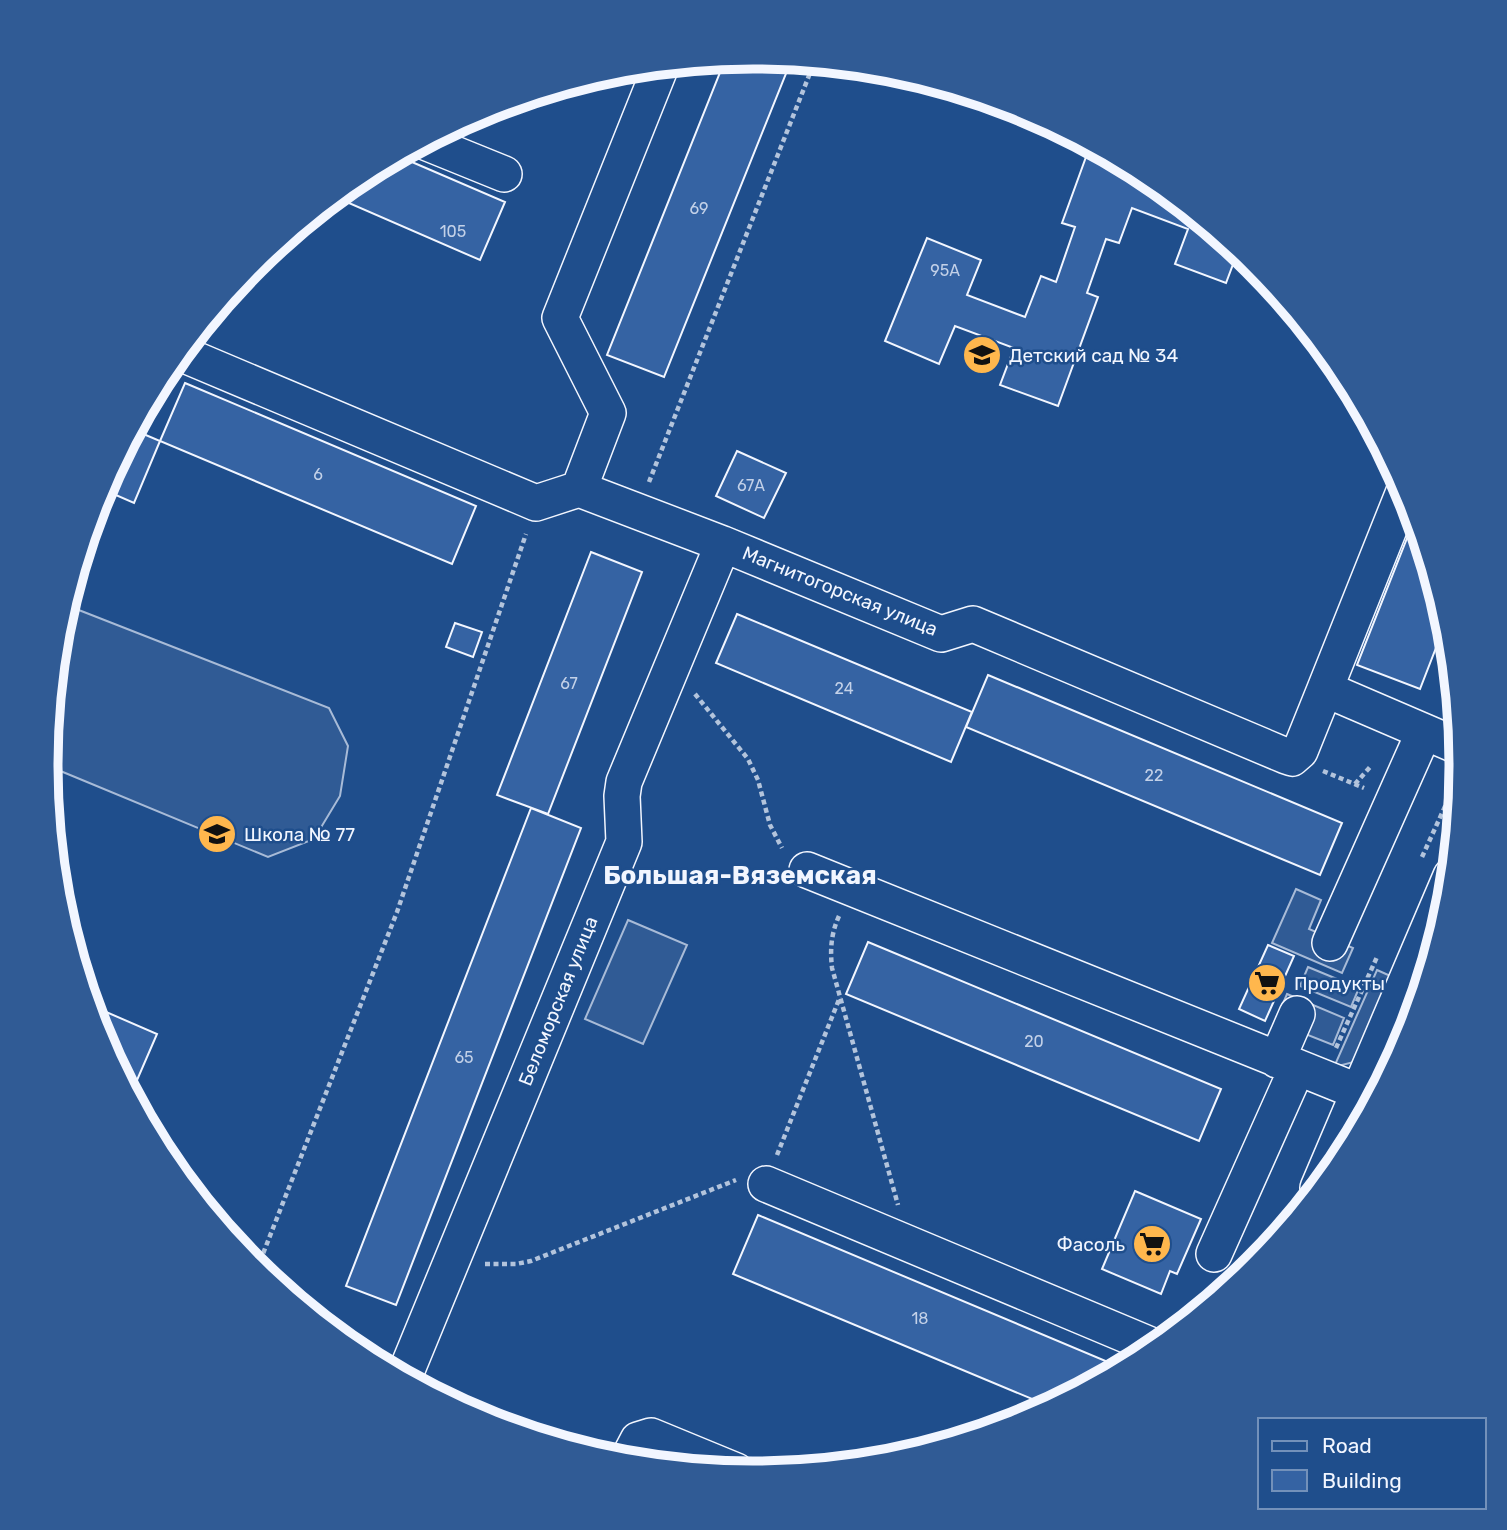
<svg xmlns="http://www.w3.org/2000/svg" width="1507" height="1530" viewBox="0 0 1507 1530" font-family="Rubik,sans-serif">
	<rect width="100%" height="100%" fill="#1f4e8c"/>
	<!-- built -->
	<path fill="#305b95" stroke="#a8bbd7" stroke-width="2" d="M66,605l263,103 19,38 -8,50 -26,43 -46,18 -222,-92 13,-139z
		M1296,889l25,11 -12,29 44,19 -11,25 -70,-30z
		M628,920l59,25 -44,99 -58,-25z
		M1308,967l51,21 -8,19 -51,-21z
		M1377,970l18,8 -41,84 -20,5z
		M1287,994l57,24 -11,27 -58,-23z"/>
	<!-- building -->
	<path fill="#3563a3" stroke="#f2f6ff" stroke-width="2" d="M754,57l37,4 -127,316 -57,-22 118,-295z
		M1090,146l54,29 -1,3 10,3 85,70 -12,32 -51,-19 13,-35 -56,-21 -13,35 -13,-4 -19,54 11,4 -40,109 -58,-21 14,-37 -59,-22 -16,38 -54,-23 42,-103 54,22 -14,35 58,22 16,-41 15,6 19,-55 -13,-4z
		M398,156l107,46 -25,58 -145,-63 25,-21z
		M185,383l291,123 -24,58 -292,-123z
		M134,430l26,11 -26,62 -32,-14z
		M737,451l49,22 -22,45 -48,-22z
		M1415,518l31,104 -26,67 -63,-24z
		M591,552l51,20 -94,242 -51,-19z
		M737,614l235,98 -21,50 -235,-99z
		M455,623l27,9 -9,25 -27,-10z
		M988,675l354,148 -22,52 -354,-148z
		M531,808l50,20 -185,477 -50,-19z
		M868,942l353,147 -22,52 -353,-147z
		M1268,945l26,11 -29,65 -26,-12z
		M90,1005l67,29 -26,60 -32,-58z
		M1135,1191l66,28 -24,55 -7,-3 -9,23 -59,-25z
		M758,1215l350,147 -8,17 -51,27 -316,-132z"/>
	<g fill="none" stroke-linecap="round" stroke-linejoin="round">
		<defs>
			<path id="minor" d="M425,142l79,32
				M180,353l356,150 43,-14 144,55 218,90 32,-10 313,132 6,2 8,-7 25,-62 135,58
				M579,489l29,-76 -48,-95 101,-252
				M1325,689l80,-200
				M807,870l552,222
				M1330,943l94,-211
				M1277,1060l20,-46
				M766,1184l389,163
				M1318,1188l133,-312
				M1214,1254l83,-186
				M404,1377l220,-535 -2,-46 2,-14 99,-238
				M627,1461l11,-21 13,-4 85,35"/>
		</defs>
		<!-- minor casing -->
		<use href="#minor" stroke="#f2f6ff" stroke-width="38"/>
		<!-- path -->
		<path stroke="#b3c4dc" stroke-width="4.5" stroke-dasharray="5 3.5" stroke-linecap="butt" d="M649,482l165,-419
			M695,694l53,65 10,21 12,45 12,23
			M1323,771l41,17
			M1355,784l16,-18
			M1422,857l36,-79
			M839,916c-8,18 -9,33 -7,52l66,237
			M1336,1048l41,-91
			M777,1155l63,-158
			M485,1264h31l15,-3 205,-81
			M257,1269l140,-357 129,-378"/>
		<!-- minor -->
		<use href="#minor" stroke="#1f4e8c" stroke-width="35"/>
	</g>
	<!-- icons -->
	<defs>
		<symbol id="school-disc" viewBox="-11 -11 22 22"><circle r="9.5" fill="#ffb74d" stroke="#1f4e8c"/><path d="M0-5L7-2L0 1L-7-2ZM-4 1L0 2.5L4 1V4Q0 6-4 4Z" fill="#111"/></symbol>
		<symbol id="supermarket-disc" viewBox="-11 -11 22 22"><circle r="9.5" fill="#ffb74d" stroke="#1f4e8c"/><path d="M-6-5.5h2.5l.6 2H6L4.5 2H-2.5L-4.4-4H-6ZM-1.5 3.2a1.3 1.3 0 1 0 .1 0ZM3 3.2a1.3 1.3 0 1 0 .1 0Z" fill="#111"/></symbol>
	</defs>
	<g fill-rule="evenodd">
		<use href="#school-disc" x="960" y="333" width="44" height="44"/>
		<use href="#school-disc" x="195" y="812" width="44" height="44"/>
		<use href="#supermarket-disc" x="1245" y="961" width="44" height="44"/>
		<use href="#supermarket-disc" x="1130" y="1222" width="44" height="44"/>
	</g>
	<g text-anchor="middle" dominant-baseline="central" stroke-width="5" stroke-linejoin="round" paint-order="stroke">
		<!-- number labels -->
		<g font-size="16" fill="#c3d1e8">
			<text x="699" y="208">69</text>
			<text x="453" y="231">105</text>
			<text x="945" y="270">95А</text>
			<text x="318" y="474">6</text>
			<text x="751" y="485">67А</text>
			<text x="569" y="683">67</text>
			<text x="844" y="688">24</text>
			<text x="1154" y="775">22</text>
			<text x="1034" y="1041">20</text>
			<text x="464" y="1057">65</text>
			<text x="920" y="1318">18</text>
		</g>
		<!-- poi labels -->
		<g font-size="19" fill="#f2f6ff" stroke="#1f4e8c" text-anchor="start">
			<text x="1009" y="355">Детский сад № 34</text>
			<text x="244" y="834">Школа № 77</text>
			<text x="1294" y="983">Продукты</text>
			<text x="1125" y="1244" text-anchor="end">Фасоль</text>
		</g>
		<!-- street labels -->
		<g font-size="19" fill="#f2f6ff" stroke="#1f4e8c">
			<text transform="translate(840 591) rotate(22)">Магнитогорская улица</text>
			<text transform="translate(558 1001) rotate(-68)">Беломорская улица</text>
		</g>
		<!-- district labels -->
		<g font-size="26" font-weight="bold" fill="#f2f6ff" stroke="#1f4e8c">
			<text x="740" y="875">Большая-Вяземская</text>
		</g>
	</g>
	<!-- crop -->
	<path d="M0 0H1507V1530H0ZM753 69H754A695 695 0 0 1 1449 764V766A695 695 0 0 1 754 1461H753A695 695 0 0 1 58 766V764A695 695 0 0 1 753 69Z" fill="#305b95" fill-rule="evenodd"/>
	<path fill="none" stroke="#f2f6ff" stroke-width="9" d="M753 69H754A695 695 0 0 1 1449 764V766A695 695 0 0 1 754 1461H753A695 695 0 0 1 58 766V764A695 695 0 0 1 753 69Z"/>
	<!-- legend -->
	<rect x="1258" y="1418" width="228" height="91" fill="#1f4e8c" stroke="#7391ba" stroke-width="2"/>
	<rect x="1272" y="1441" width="35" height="10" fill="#1f4e8c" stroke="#7391ba" stroke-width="2"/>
	<text x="1322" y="1453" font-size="21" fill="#f2f6ff">Road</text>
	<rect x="1272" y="1470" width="35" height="21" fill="#3563a3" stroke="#7391ba" stroke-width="2"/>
	<text x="1322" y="1488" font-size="21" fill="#f2f6ff">Building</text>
</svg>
